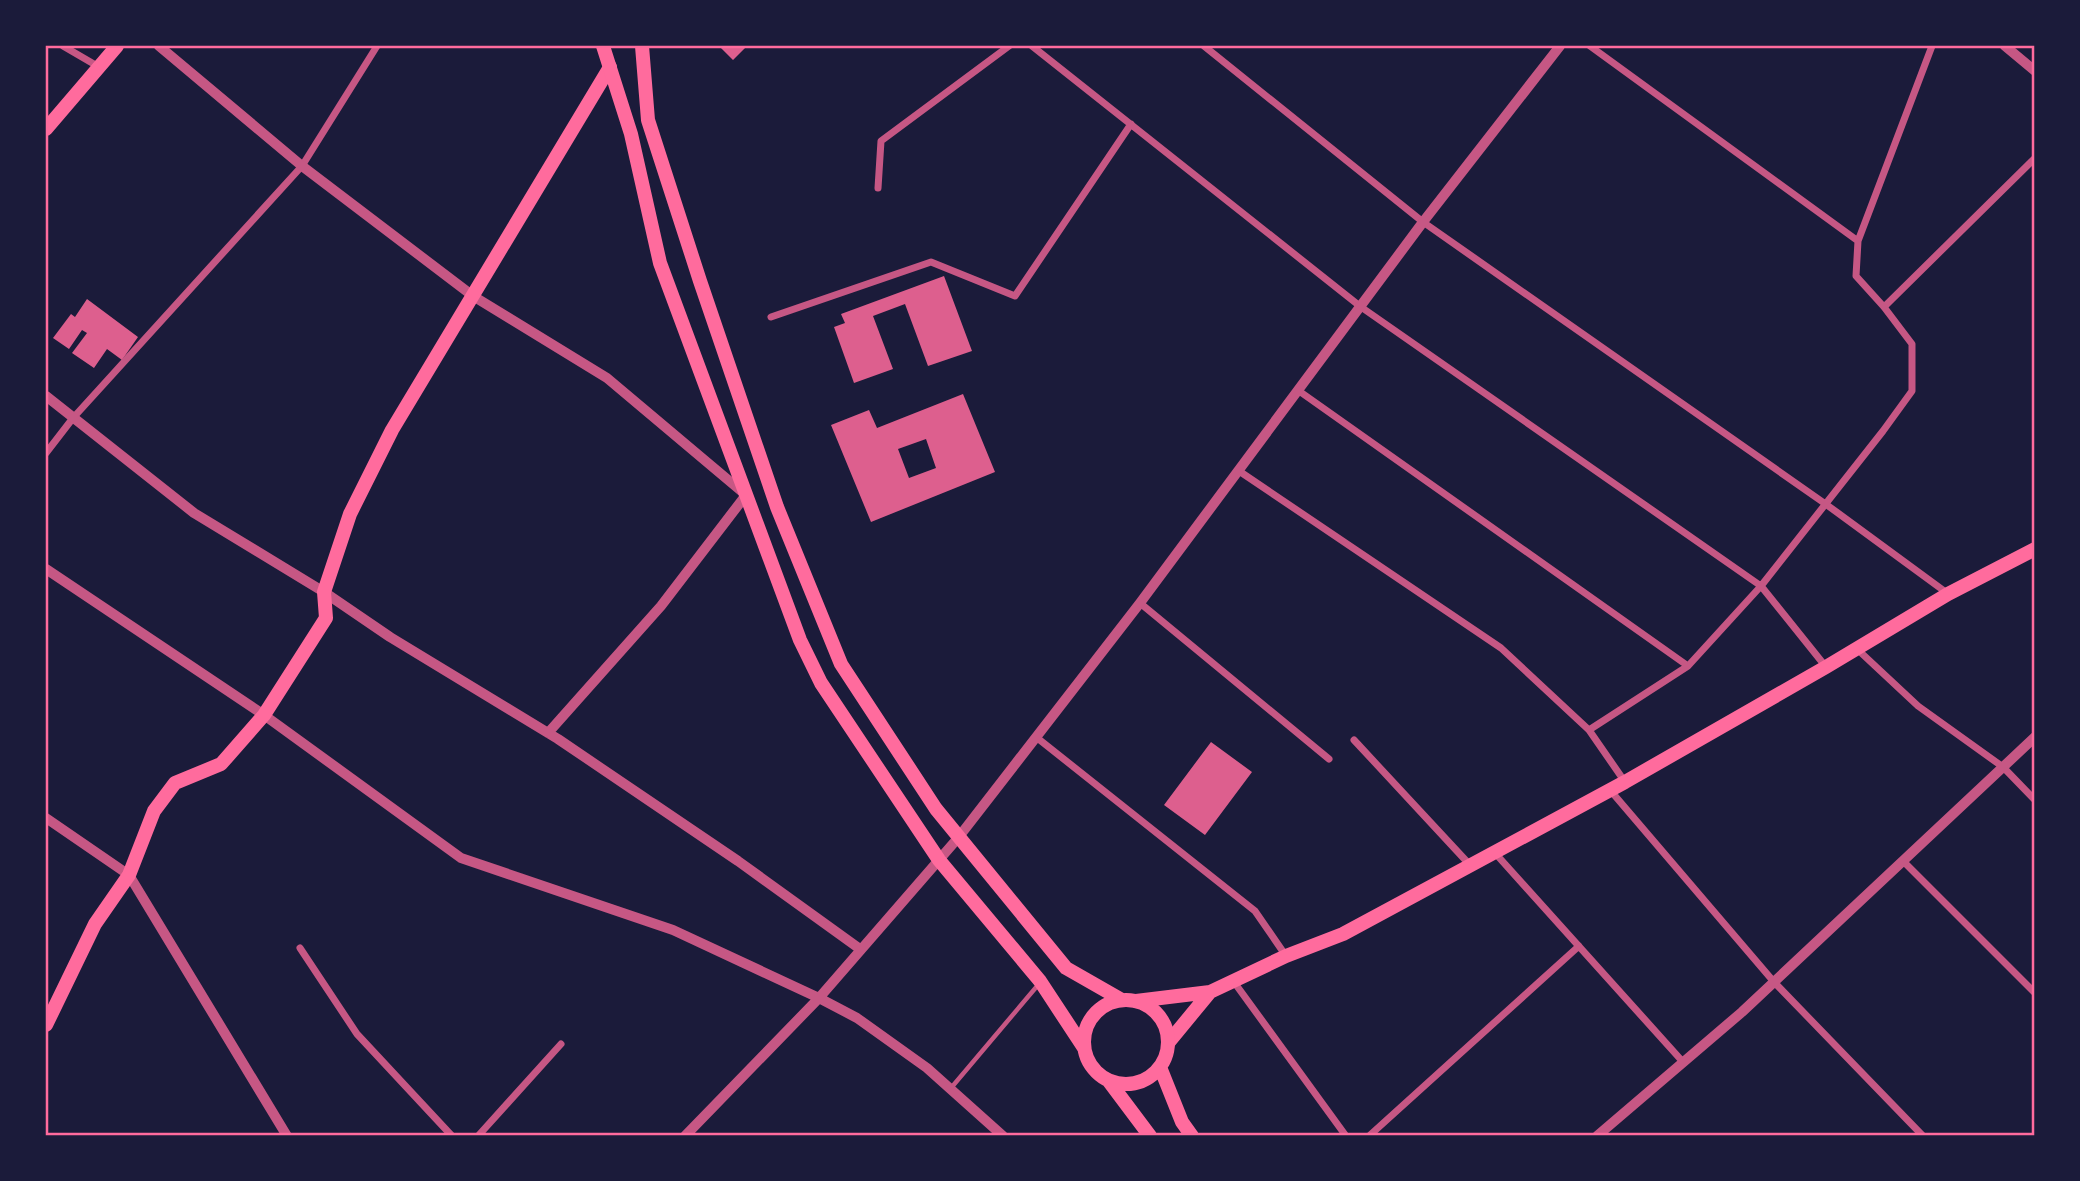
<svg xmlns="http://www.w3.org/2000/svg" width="2080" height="1181" viewBox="0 0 2080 1181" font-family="'Noto Sans',sans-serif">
	<rect width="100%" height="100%" fill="#1b1b3a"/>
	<!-- building -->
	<path fill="#dd5f8e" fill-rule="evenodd" d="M719,46h28l-14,14z
		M944,276l28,75 -44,15 -23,-62 -32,12 20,53 -39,14 -20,-56 11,-4 -4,-9z
		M87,299l51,38 -16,23 -15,-11 -13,19 -22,-15 15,-20 -5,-3 -13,19 -16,-11 18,-24 4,3z
		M963,394l32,78 -124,50 -40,-97 38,-15 8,18zM926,439l10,29 -27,10 -11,-29z
		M1211,742l41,30 -47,63 -41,-30z"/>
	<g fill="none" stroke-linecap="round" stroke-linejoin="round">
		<!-- service -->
		<path stroke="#c65784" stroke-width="4.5" d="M951,1088l87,-103"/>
		<!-- minor -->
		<path stroke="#c65784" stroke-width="7" d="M63,46l36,21
			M1032,46l329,261 400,279 65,81
			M1204,46l219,176 404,283 120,88
			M1590,46l268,195
			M878,188l3,-47 128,-95
			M1884,307l151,-149
			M771,317l160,-55 84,34 116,-172
			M1299,391l389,275
			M46,453l27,-35 229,-252 75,-120
			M1239,471l262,177 88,82 36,52
			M1140,603l189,156
			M1857,649l61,57 85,61 32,33
			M1589,730l99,-64 73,-80 122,-155 29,-40v-47l-28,-37 -28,-31 2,-35 74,-195
			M1036,737l219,174 31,45
			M1354,740l116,125
			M1610,790l164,192 149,154
			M1495,853l188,209
			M1903,861l132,132
			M300,948l57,86 95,102
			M1234,982l112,154
			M478,1136l83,-92
			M1369,1136l210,-190"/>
		<!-- tertiary -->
		<path stroke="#c65784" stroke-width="10" d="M159,46l143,120 171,130 134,82 139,117 -85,111 -113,127
			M2005,46l30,25
			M46,396l148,117 130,79 66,45 168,102 180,122 122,88
			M46,569l218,146 197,143 212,72 146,68 38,20 70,50 76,68
			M46,818l83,57 158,261
			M685,1136l134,-138 139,-160 182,-235 283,-381 137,-176
			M1597,1136l145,-124 293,-275"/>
		<!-- primary -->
		<path stroke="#ff6b9d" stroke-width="14" d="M46,129l71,-83
			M1136,1001l74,-9 76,-36 57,-22 282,-152 201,-115 122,-73 87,-45
			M46,1025l49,-101 34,-49 25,-64 21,-28 46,-19 43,-49 62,-97 -2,-26 26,-78 42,-84 218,-363
			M1168,1043l42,-51"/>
		<!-- trunk -->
		<path stroke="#ff6b9d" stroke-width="14" d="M603,46l28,88 29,129 140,377 21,43 118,177 101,121 44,67
			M642,46l6,74 52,161 77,226 64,157 95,145 130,159 56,32
			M1084 1042a42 42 0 1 1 84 0a42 42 0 1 1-84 0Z
			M1160,1067l22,55 10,14
			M1108,1080l42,56"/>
	</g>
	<!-- border -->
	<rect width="2080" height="1181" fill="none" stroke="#1b1b3a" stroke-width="94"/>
	<rect x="47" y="47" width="1986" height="1087" fill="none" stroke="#ff6b9d" stroke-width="2.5"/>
</svg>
